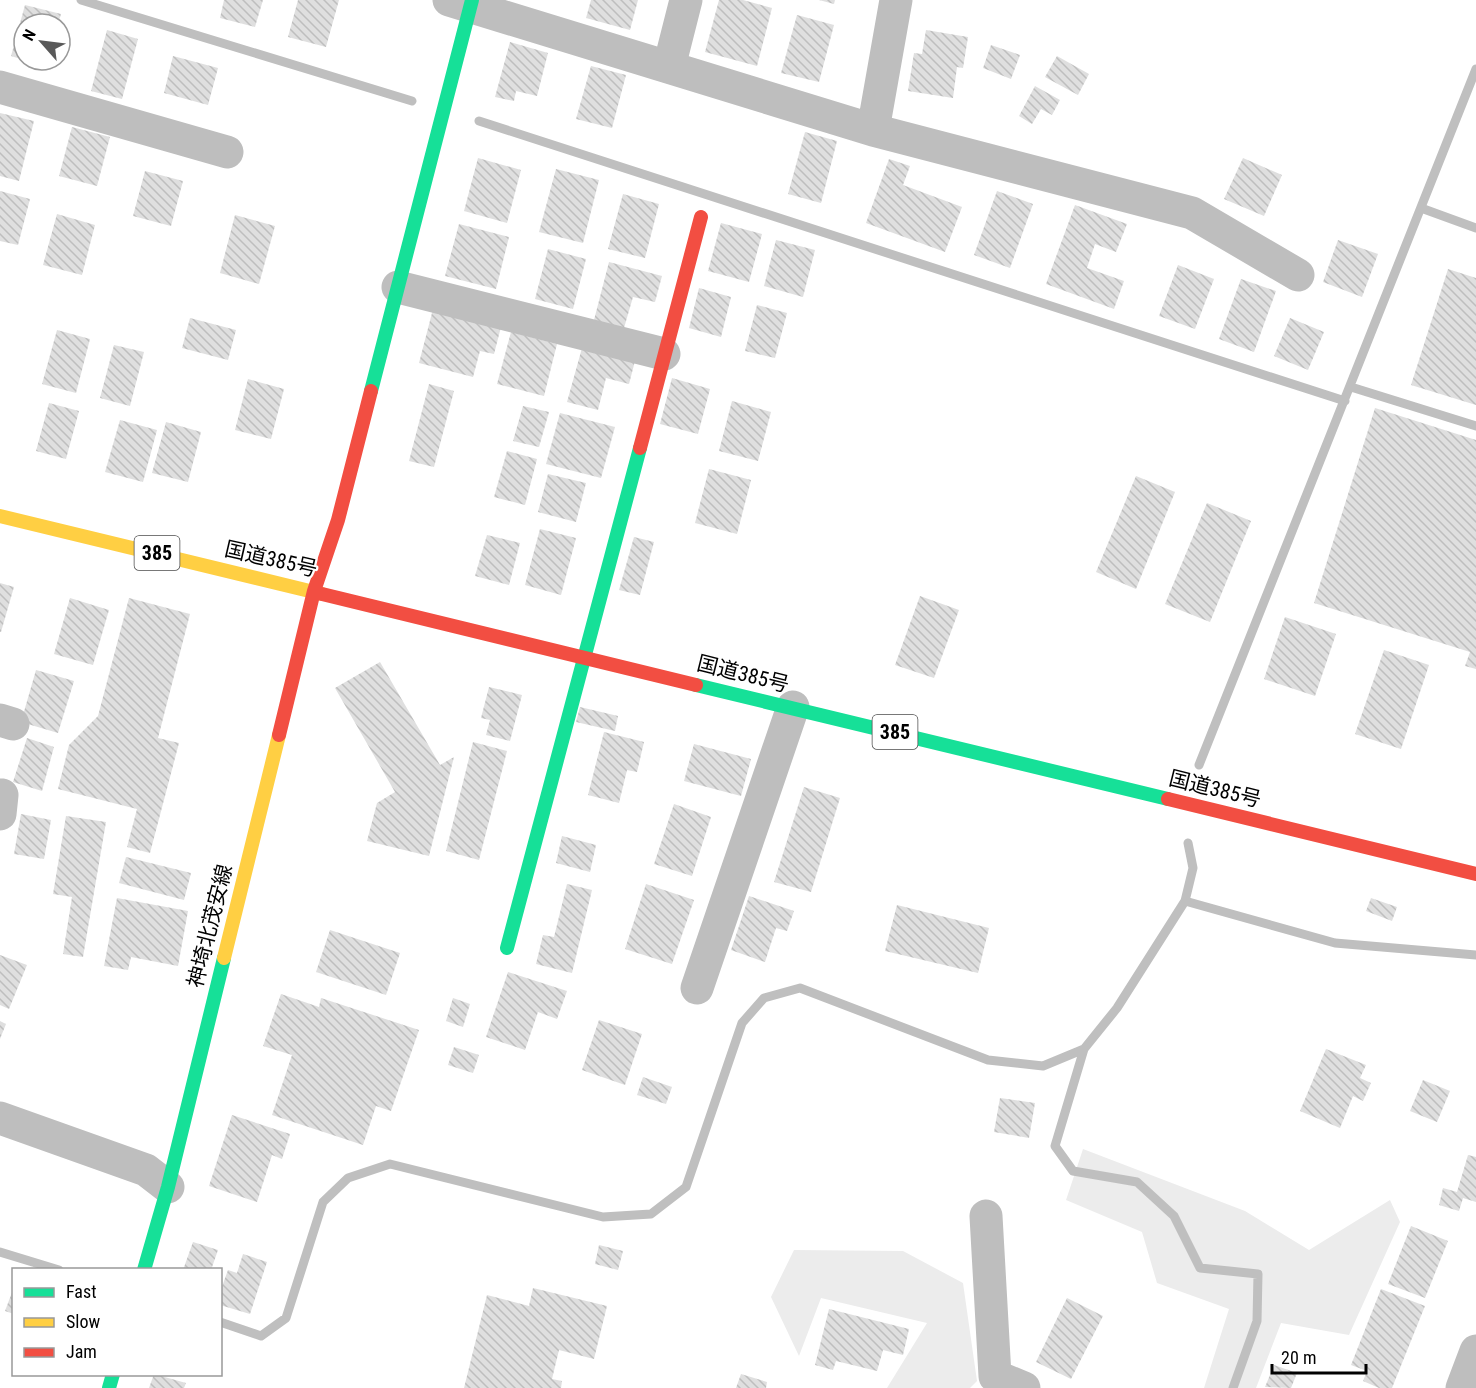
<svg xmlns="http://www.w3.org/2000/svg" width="1476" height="1388" viewBox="0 0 1476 1388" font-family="'Roboto Condensed','Noto Sans JP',sans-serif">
	<defs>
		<pattern id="building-back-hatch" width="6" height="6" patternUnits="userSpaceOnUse" patternTransform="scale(1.5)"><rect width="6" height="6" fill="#dfdfdf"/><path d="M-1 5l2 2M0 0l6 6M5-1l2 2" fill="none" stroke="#bebebe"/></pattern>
	</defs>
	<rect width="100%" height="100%" fill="#fff"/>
	<!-- green -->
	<path fill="#ececec" d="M1083,1149l162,62 64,39 81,-50 10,22 -51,113 -68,-12 -25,65h-52l25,-79 -72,-26 -15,-51 -76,-32z
		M794,1250l109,1 60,32 14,98 -7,7h-83l40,-65 -106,-25 -22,58 -28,-59z"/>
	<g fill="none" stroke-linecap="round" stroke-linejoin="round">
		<!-- stream -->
		<path stroke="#bfbfbf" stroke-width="9" d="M81,0l331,101
			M479,121l866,280
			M1421,208l55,20
			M1351,387l125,39
			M1199,765l277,-696
			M1185,901l150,42 141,12
			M1084,1049l-29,97 18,25 64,11 37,34 26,52 58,6 -1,47 -24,67
			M0,1252l59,18
			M220,1322l41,14 25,-18 37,-116 25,-24 42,-14 213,53 48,-3 35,-27 56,-164 22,-25 36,-10 188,72 55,6 41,-17 33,-41 68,-107 8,-33 -5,-25"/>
	</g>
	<!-- building -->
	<path fill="url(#building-back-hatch)" d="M224,0h39l-8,27 -35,-9z
		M298,0h41l-13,47 -38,-10z
		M591,0h47l-8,30 -44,-12z
		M719,0h24l29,8 -15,58 -52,-14z
		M819,0h16l-1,4z
		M25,5l36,9 -3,10h-34v36l-13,-4z
		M797,15l37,10 -15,57 -38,-9z
		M107,30l31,9 -16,60 -31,-8z
		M926,30l42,7 -5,31 -6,-1 -4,31 -45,-7 6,-38 8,1z
		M510,42l38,11 -11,43 -21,-5 -2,10 -19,-4z
		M991,45l29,10 -9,24 -28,-11z
		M173,56l45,12 -10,37 -44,-12z
		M1057,56l32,18 -11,21 -33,-18z
		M28,60h21l-2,6z
		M591,66l35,9 -14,53 -36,-9z
		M1035,86l25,14 -8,15 -11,-6 -9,15 -13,-8z
		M0,113l34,8 -15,60 -19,-5z
		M72,127l38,10 -13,49 -38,-10z
		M805,132l32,9 -16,62 -33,-9z
		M478,158l43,12 -14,53 -43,-12z
		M1243,158l39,17 -18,41 -40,-17z
		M889,159l21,7 -7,19 59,22 -17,45 -79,-29z
		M556,169l43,11 -16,63 -44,-11z
		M145,171l38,10 -12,45 -38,-10z
		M0,191l30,8 -12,46 -18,-4z
		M997,191l36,13 -23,64 -36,-13z
		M623,194l36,10 -14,54 -37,-9z
		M1075,205l52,19 -11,28 -21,-8 -8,24 37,13 -10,28 -68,-25z
		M57,214l38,11 -13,50 -39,-10z
		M235,215l40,11 -16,58 -39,-11z
		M721,223l41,11 -13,48 -41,-11z
		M459,224l50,13 -13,52 -51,-13z
		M776,240l39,10 -12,47 -39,-11z
		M1338,240l40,14 -16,43 -39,-15z
		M548,249l38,10 -13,50 -38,-10z
		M609,262l53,14 -7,26 -22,-5 -9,31 -30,-8z
		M1178,265l36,14 -19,50 -36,-13z
		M1448,269l28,9v127l-65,-20z
		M1241,279l35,12 -22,61 -35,-13z
		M699,288l32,9 -10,40 -32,-9z
		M757,305l30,8 -12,45 -30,-7z
		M433,309l68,18 -7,27 -14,-3 -7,26 -54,-14z
		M190,318l46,12 -8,30 -46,-12z
		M1290,318l34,14 -16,38 -34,-14z
		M57,330l33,9 -14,54 -34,-9z
		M511,332l46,12 -13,52 -47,-12z
		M114,345l30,7 -14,54 -30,-8z
		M582,348l53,13 -6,23 -23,-6 -8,32 -31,-8z
		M672,378l38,11 -12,45 -38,-10z
		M248,379l36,10 -13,50 -36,-9z
		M429,384l25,7 -20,76 -25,-6z
		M732,401l39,11 -13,49 -39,-10z
		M49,403l30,8 -13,48 -30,-8z
		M523,406l26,6 -10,35 -26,-6z
		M1375,408l101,32v229l-11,-3 5,-14 -156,-49z
		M560,413l55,14 -14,51 -55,-14z
		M120,420l37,10 -14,52 -38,-10z
		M166,422l35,10 -13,50 -36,-9z
		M507,451l30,8 -12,46 -31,-8z
		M709,469l42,11 -14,54 -42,-11z
		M548,474l38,9 -10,39 -38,-10z
		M1136,476l39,16 -39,97 -40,-17z
		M1207,503l44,18 -41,101 -45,-18z
		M540,529l36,9 -15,57 -36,-10z
		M487,535l33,8 -11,42 -34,-9z
		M634,537l20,5 -14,53 -21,-5z
		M0,583l14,4 -13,45h-1z
		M920,596l39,14 -25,68 -39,-13z
		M70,598l39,12 -16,55 -39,-11z
		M129,598l61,16 -32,124 21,5 -29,110 -23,-6 10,-38 -79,-20 11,-44 29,-29z
		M1285,617l51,17 -21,62 -51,-17z
		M1384,650l45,15 -28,84 -46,-15z
		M380,662l60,103 14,-8 -25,99 -62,-15 10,-38 18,-11 -60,-104z
		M36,670l38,11 -16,52 -37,-11z
		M489,687l33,8 -12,46 -24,-6 4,-15 -9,-2z
		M580,707l38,9 -3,15 -39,-9z
		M604,732l40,10 -7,30 -10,-2 -8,33 -31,-8z
		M27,738l27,9 -12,44 -29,-9z
		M473,742l34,9 -28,109 -33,-9z
		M694,744l57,15 -10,37 -57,-15z
		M804,787l36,11 -29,94 -37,-10z
		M674,804l37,13 -19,59 -38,-12z
		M21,814l30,6 -7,39 -30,-5z
		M66,816l40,6 -23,135 -20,-3 9,-57 -19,-3z
		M562,836l34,9 -6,27 -34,-9z
		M126,857l65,16 -7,27 -65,-17z
		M567,884l25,6 -20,83 -36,-9 7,-29 11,2z
		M646,884l48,16 -22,64 -47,-15z
		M749,896l45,15 -7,20 -11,-3 -11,34 -34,-12z
		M117,898l71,13 -10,55 -47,-9 -3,13 -24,-4z
		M1371,898l26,9 -5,14 -26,-10z
		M897,905l92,23 -11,45 -93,-22z
		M330,930l70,23 -14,42 -70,-23z
		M0,955l27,10 -18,44 -9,-4z
		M508,972l59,19 -10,28 -19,-7 -13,38 -39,-13z
		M281,994l38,13 2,-9 98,32 -28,81 -15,-5 -13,39 -91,-30 20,-60 -29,-9z
		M453,998l17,6 -7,23 -17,-6z
		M599,1020l43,14 -17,51 -43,-15z
		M0,1021l6,3 -6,15z
		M454,1047l25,8 -6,18 -25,-8z
		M1326,1049l40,16 -6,13 11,5 -8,18 -10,-5 -13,32 -40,-17z
		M643,1077l29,10 -6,17 -29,-9z
		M1423,1080l27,11 -13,31 -27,-11z
		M1000,1098l35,5 -6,35 -35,-6z
		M232,1115l58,19 -8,25 -10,-4 -15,47 -48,-16z
		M1468,1155l8,2v45l-13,-4 -4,13 -20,-6 4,-17 14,4z
		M1411,1226l37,15 -23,57 -37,-14z
		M193,1242l25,8 -7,20h-28z
		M599,1245l24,6 -5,19 -23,-6z
		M243,1254l24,8 -17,52 -30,-9v-13l8,-22 9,3z
		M14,1287v27l-9,-3z
		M533,1288l74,18 -13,53 -35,-9 -7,29 10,2 -1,7h-97l23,-93 42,11z
		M1381,1289l44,17 -33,82h-13l-16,-7 4,-10 -16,-6z
		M1067,1298l36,18 -32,63 -35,-17z
		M829,1309l80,20 -6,26 -20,-5 -6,21 -41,-10 -3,9 -18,-5z
		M1274,1365l23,8 -6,15 -26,-1z
		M154,1374l32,9 -2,5h-35z
		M741,1374l26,8 -1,6h-30z"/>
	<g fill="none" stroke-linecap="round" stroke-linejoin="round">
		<!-- street -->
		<path stroke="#bebebe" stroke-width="33" d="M449,0l424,130 23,-130
			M669,67l17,-67
			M0,87l227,65
			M873,130l319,83 106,62
			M398,287l266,67
			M0,720l13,4
			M0,814l2,-19
			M697,988l96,-281
			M0,1118l146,52 22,17
			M986,1216l9,160 29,12
			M1462,1388l14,-37"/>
		<!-- fast -->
		<path stroke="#16e098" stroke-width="14" d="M371,391l101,-391
			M696,685l472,114
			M507,948l133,-500
			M144,1270l24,-83 56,-229
			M109,1388l4,-14"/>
		<!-- slow -->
		<path stroke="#ffcf43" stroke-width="14" d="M0,516l322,78
			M224,958l55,-223"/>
		<!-- jam -->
		<path stroke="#f24e42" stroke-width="14" d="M640,448l61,-231
			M322,594l374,91
			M279,735l35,-144 24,-71 33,-129
			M1168,799l308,75"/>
	</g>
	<g text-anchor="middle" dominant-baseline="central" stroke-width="4.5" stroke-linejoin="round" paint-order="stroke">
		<!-- shield labels -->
		<g fill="#fff" stroke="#4c4c4c" stroke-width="1.5">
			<rect x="134.5" y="536" width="45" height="34" rx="4.5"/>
			<rect x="872.5" y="715" width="45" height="34" rx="4.5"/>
		</g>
		<g font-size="20" font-weight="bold" fill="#000">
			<text x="157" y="553">385</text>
			<text x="895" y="732">385</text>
		</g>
		<!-- street labels -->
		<g font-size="21" fill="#000" stroke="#fff">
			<text transform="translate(271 559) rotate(13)">国道385号</text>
			<text transform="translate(743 674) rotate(14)">国道385号</text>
			<text transform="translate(1215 789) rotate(14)">国道385号</text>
			<text transform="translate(210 926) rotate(-76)">神埼北茂安線</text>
		</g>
	</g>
	<!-- legend -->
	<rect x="12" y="1268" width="210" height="108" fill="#ffffff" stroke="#999999" stroke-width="1.5"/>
	<rect x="24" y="1288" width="30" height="9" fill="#16e098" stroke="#999999" stroke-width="1.5"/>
	<text x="66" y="1298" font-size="18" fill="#000000">Fast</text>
	<rect x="24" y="1318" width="30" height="9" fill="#ffcf43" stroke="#999999" stroke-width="1.5"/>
	<text x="66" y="1328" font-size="18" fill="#000000">Slow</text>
	<rect x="24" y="1348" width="30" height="9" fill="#f24e42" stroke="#999999" stroke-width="1.5"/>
	<text x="66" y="1358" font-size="18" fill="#000000">Jam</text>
	<!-- north arrow -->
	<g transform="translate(42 42) rotate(298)"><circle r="28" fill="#ffffff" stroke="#999999" stroke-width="1.5"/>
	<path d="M0-4.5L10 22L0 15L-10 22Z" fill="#595959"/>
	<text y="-9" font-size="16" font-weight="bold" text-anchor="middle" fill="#000000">N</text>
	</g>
	<!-- scale -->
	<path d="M1272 1364v9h94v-9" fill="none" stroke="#000000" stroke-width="3"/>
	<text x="1281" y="1364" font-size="18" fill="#000000" stroke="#ffffff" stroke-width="4.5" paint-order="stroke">20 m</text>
</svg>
